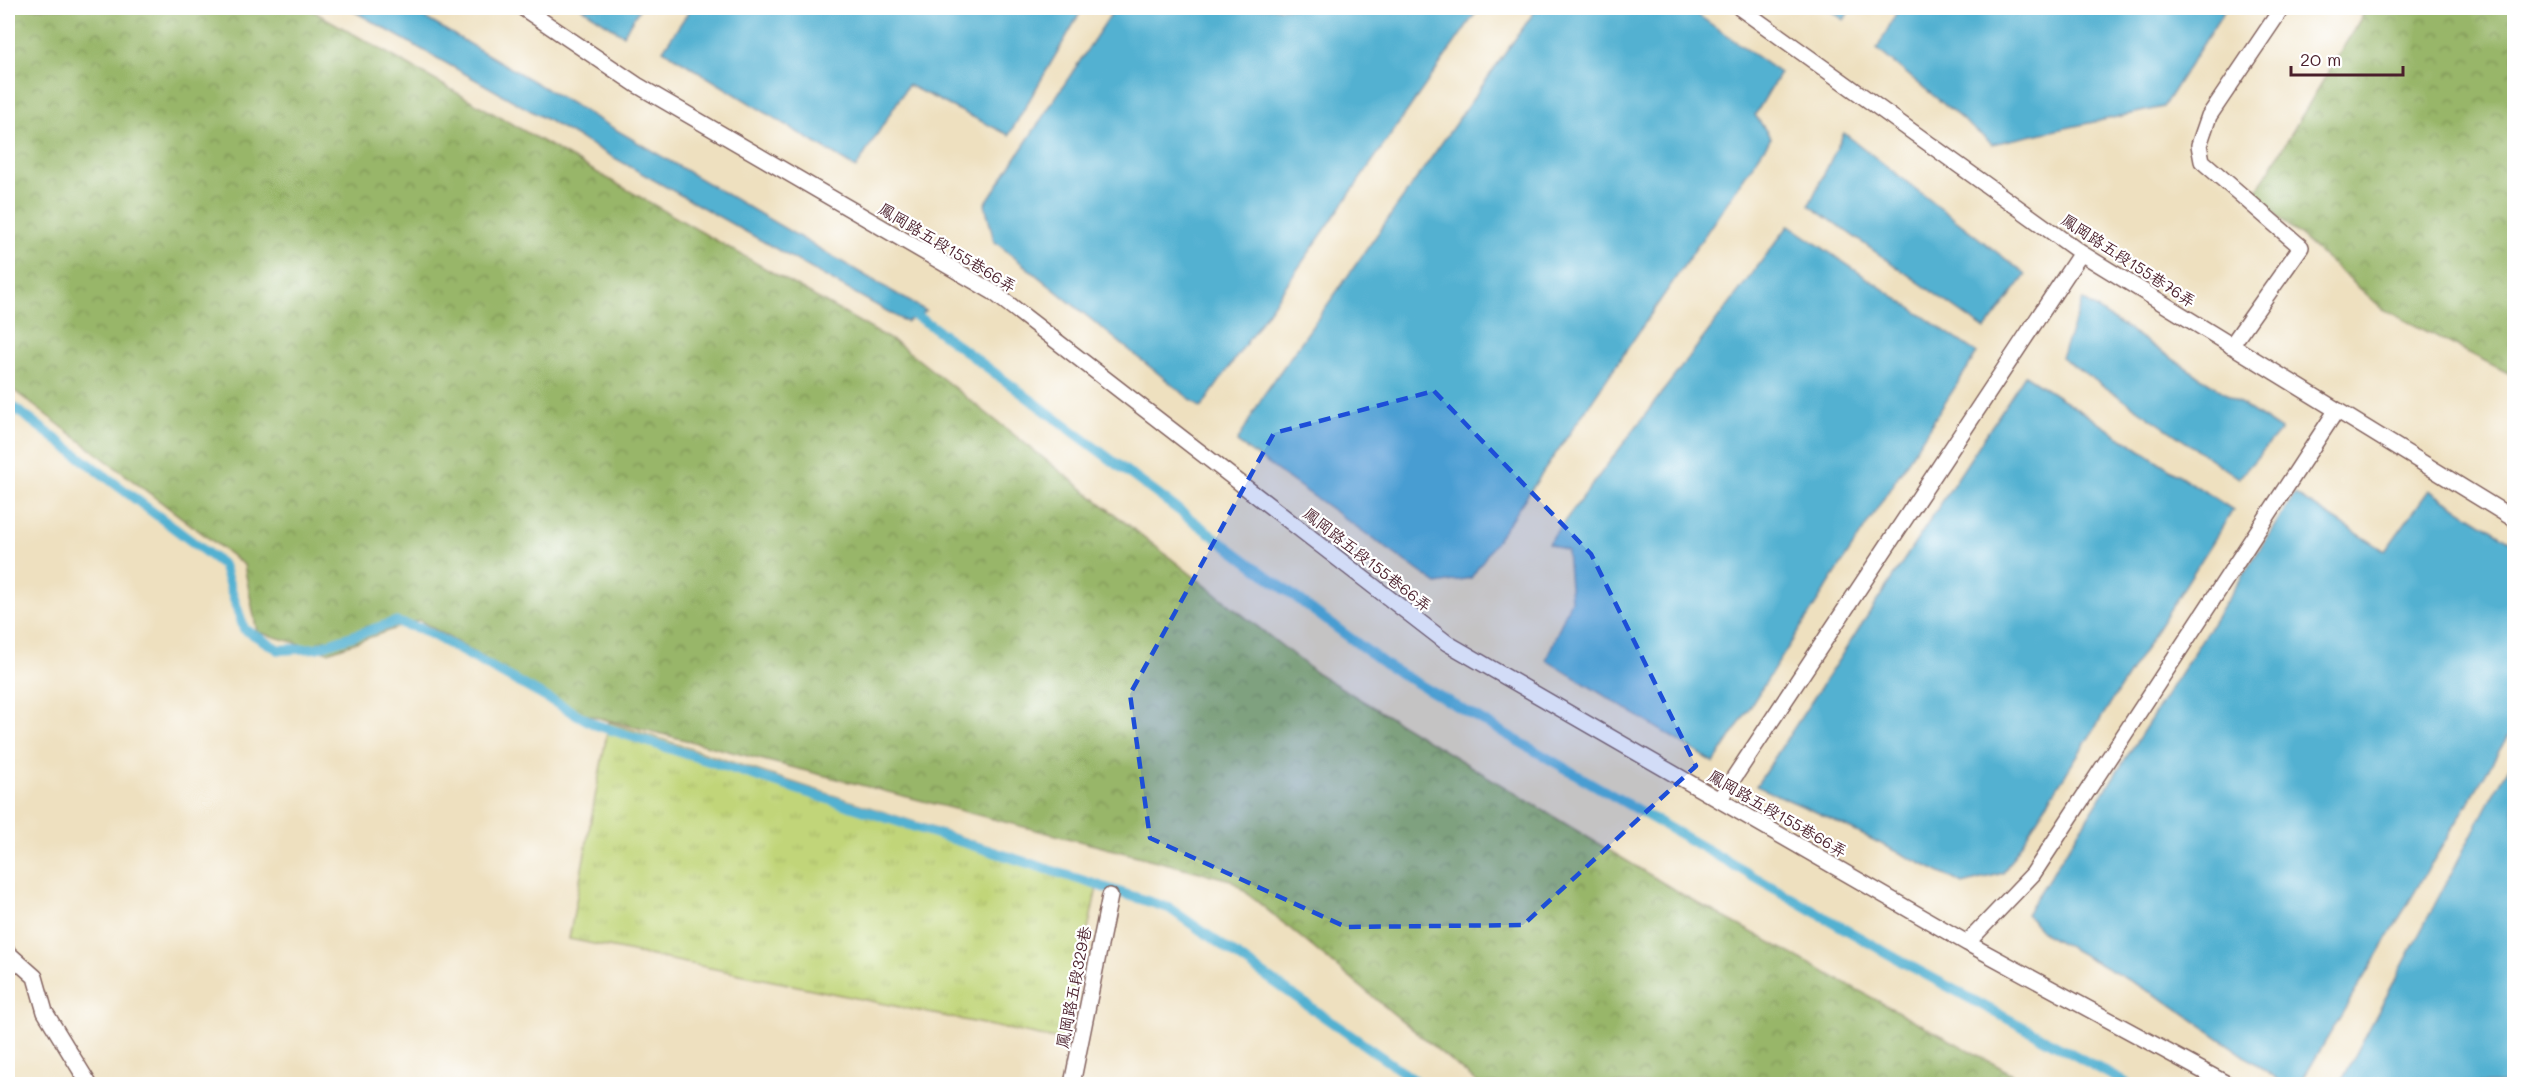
<svg xmlns="http://www.w3.org/2000/svg" width="2522" height="1092" viewBox="0 0 2522 1092" font-family="Mali,'LXGW WenKai TC',sans-serif">
	<defs>
		<pattern id="grass-tufts" width="24" height="20" patternUnits="userSpaceOnUse" patternTransform="scale(1.5)"><rect width="24" height="20" fill="#c1d579"/><path d="M3 7l-1-3M5 7V3M7 7l1-3M15 17l-1-3M17 17v-4M19 17l1-3" fill="none" stroke="#a7b669"/></pattern>
		<pattern id="forest-crowns" width="20" height="18" patternUnits="userSpaceOnUse" patternTransform="scale(1.5)"><rect width="20" height="18" fill="#98b669"/><path d="M2 6a3 3 0 1 1 6 0M12 15a3 3 0 1 1 6 0" fill="none" stroke="#7e9357"/></pattern>
	</defs>
	<rect width="100%" height="100%" fill="#fff"/>
	<filter id="ink" filterUnits="userSpaceOnUse"><feTurbulence type="fractalNoise" baseFrequency=".0167" numOctaves="2"/><feDisplacementMap in="SourceGraphic" scale="12" xChannelSelector="R" yChannelSelector="G"/><feConvolveMatrix kernelMatrix="1 2 1 2 8 2 1 2 1" color-interpolation-filters="sRGB"/></filter>
	<filter id="wash" filterUnits="userSpaceOnUse"><feTurbulence type="fractalNoise" baseFrequency=".008" numOctaves="4" result="noise"/><feDisplacementMap in="SourceGraphic" scale="24" xChannelSelector="R" yChannelSelector="G"/><feGaussianBlur stdDeviation="1.35" result="paint"/><feColorMatrix in="noise" values="0 0 0 0 0 0 0 0 0 0 0 0 0 0 0 0 0 1.4 0 .05"/><feComposite in="paint" operator="in"/></filter>
	<g filter="url(#wash)">
		<rect width="100%" height="100%" fill="#eee0bf"/>
		<!-- grass -->
		<path fill="url(#grass-tufts)" stroke="#867a52" stroke-width="1.5" d="M609,722l489,160 -33,159 -496,-102z"/>
		<!-- forest -->
		<path fill="url(#forest-crowns)" stroke="#716a4a" stroke-width="1.5" d="M8,8h300l592,337 415,327 368,223 348,189h-552l-248,-204 -655,-168 -157,-92 -91,32 -71,-20 -13,-67 -236,-179z
			M2367,8h147v368l-131,-67 -129,-114z"/>
		<!-- water -->
		<path fill="#53b1d1" stroke="#4e687e" stroke-width="1.5" d="M348,8h60l518,303 -20,11z
			M582,8h58l-17,27z
			M691,8h392l-74,127 -101,-50 -52,83 -193,-118z
			M1115,8h364l-278,400 -207,-167 -9,-37z
			M1537,8h151l92,65 -25,42 16,23 -300,440 -34,6 -200,-142 26,-46z
			M1827,8h24l-7,12z
			M1899,8h327l-63,99 -171,37 -115,-95z
			M1844,133l182,142 -41,54 -176,-124z
			M1789,225l188,128 -263,410 -168,-103 25,-60 -4,-49 -19,-8z
			M2083,300l198,130 -42,48 -178,-121z
			M2025,375l208,135 -230,363 -40,11 -147,-72 -60,-26z
			M2429,490l85,53v183l-214,358h-15l-119,-83 -121,-67 -19,-20 269,-420 90,57z
			M2514,759v325h-174l151,-286z"/>
		<g fill="none" stroke-linecap="round" stroke-linejoin="round">
			<!-- stream -->
			<path stroke="#53b1d1" stroke-width="10" d="M904,309l25,15 460,343 510,293 229,124
				M8,403l215,162 21,64 35,21 37,-2 79,-26 27,7 174,96 573,183 251,176"/>
		</g>
	</g>
	<g filter="url(#ink)">
		<g fill="none" stroke-linecap="round" stroke-linejoin="round">
			<defs>
				<path id="service" d="M523,8l114,77 356,207 454,351 520,300 260,141
					M1740,8l341,245 433,266
					M2231,346l70,-99 -99,-86 -3,-16 10,-29 73,-108
					M1719,800l362,-547
					M1967,943l66,-69 303,-463
					M8,953l27,24 10,35 44,72
					M1072,1084l38,-188"/>
			</defs>
			<!-- service casing -->
			<use href="#service" stroke="#83635f" stroke-width="18"/>
			<!-- service -->
			<use href="#service" stroke="#fff" stroke-width="15"/>
		</g>
	</g>
	<!-- marked area -->
	<path fill="#1d4ed8" fill-opacity="0.2" stroke="#1d4ed8" stroke-width="4.5" stroke-dasharray="12 8" stroke-linejoin="round" d="M1434,391l157,163 105,212 -173,159 -177,2 -196,-89 -20,-144 144,-261z"/>
	<g text-anchor="middle" dominant-baseline="central" stroke-width="4.5" stroke-linejoin="round" paint-order="stroke">
		<!-- street labels -->
		<g font-size="16" fill="#4a1f2b" stroke="#fff">
			<text transform="translate(948 247) rotate(31)">鳳岡路五段155巷66弄</text>
			<text transform="translate(2129 260) rotate(33)">鳳岡路五段155巷76弄</text>
			<text transform="translate(1368 559) rotate(38)">鳳岡路五段155巷66弄</text>
			<text transform="translate(1778 813) rotate(30)">鳳岡路五段155巷66弄</text>
			<text transform="translate(1073 987) rotate(-79)">鳳岡路五段329巷</text>
		</g>
	</g>
	<!-- margin -->
	<rect width="2522" height="1092" fill="none" stroke="#fff" stroke-width="30"/>
	<!-- scale -->
	<path d="M2291 66v9h112v-9" fill="none" stroke="#4a1f2b" stroke-width="3"/>
	<text x="2300" y="66" font-size="18" fill="#4a1f2b" stroke="#ffffff" stroke-width="4.5" paint-order="stroke">20 m</text>
</svg>
